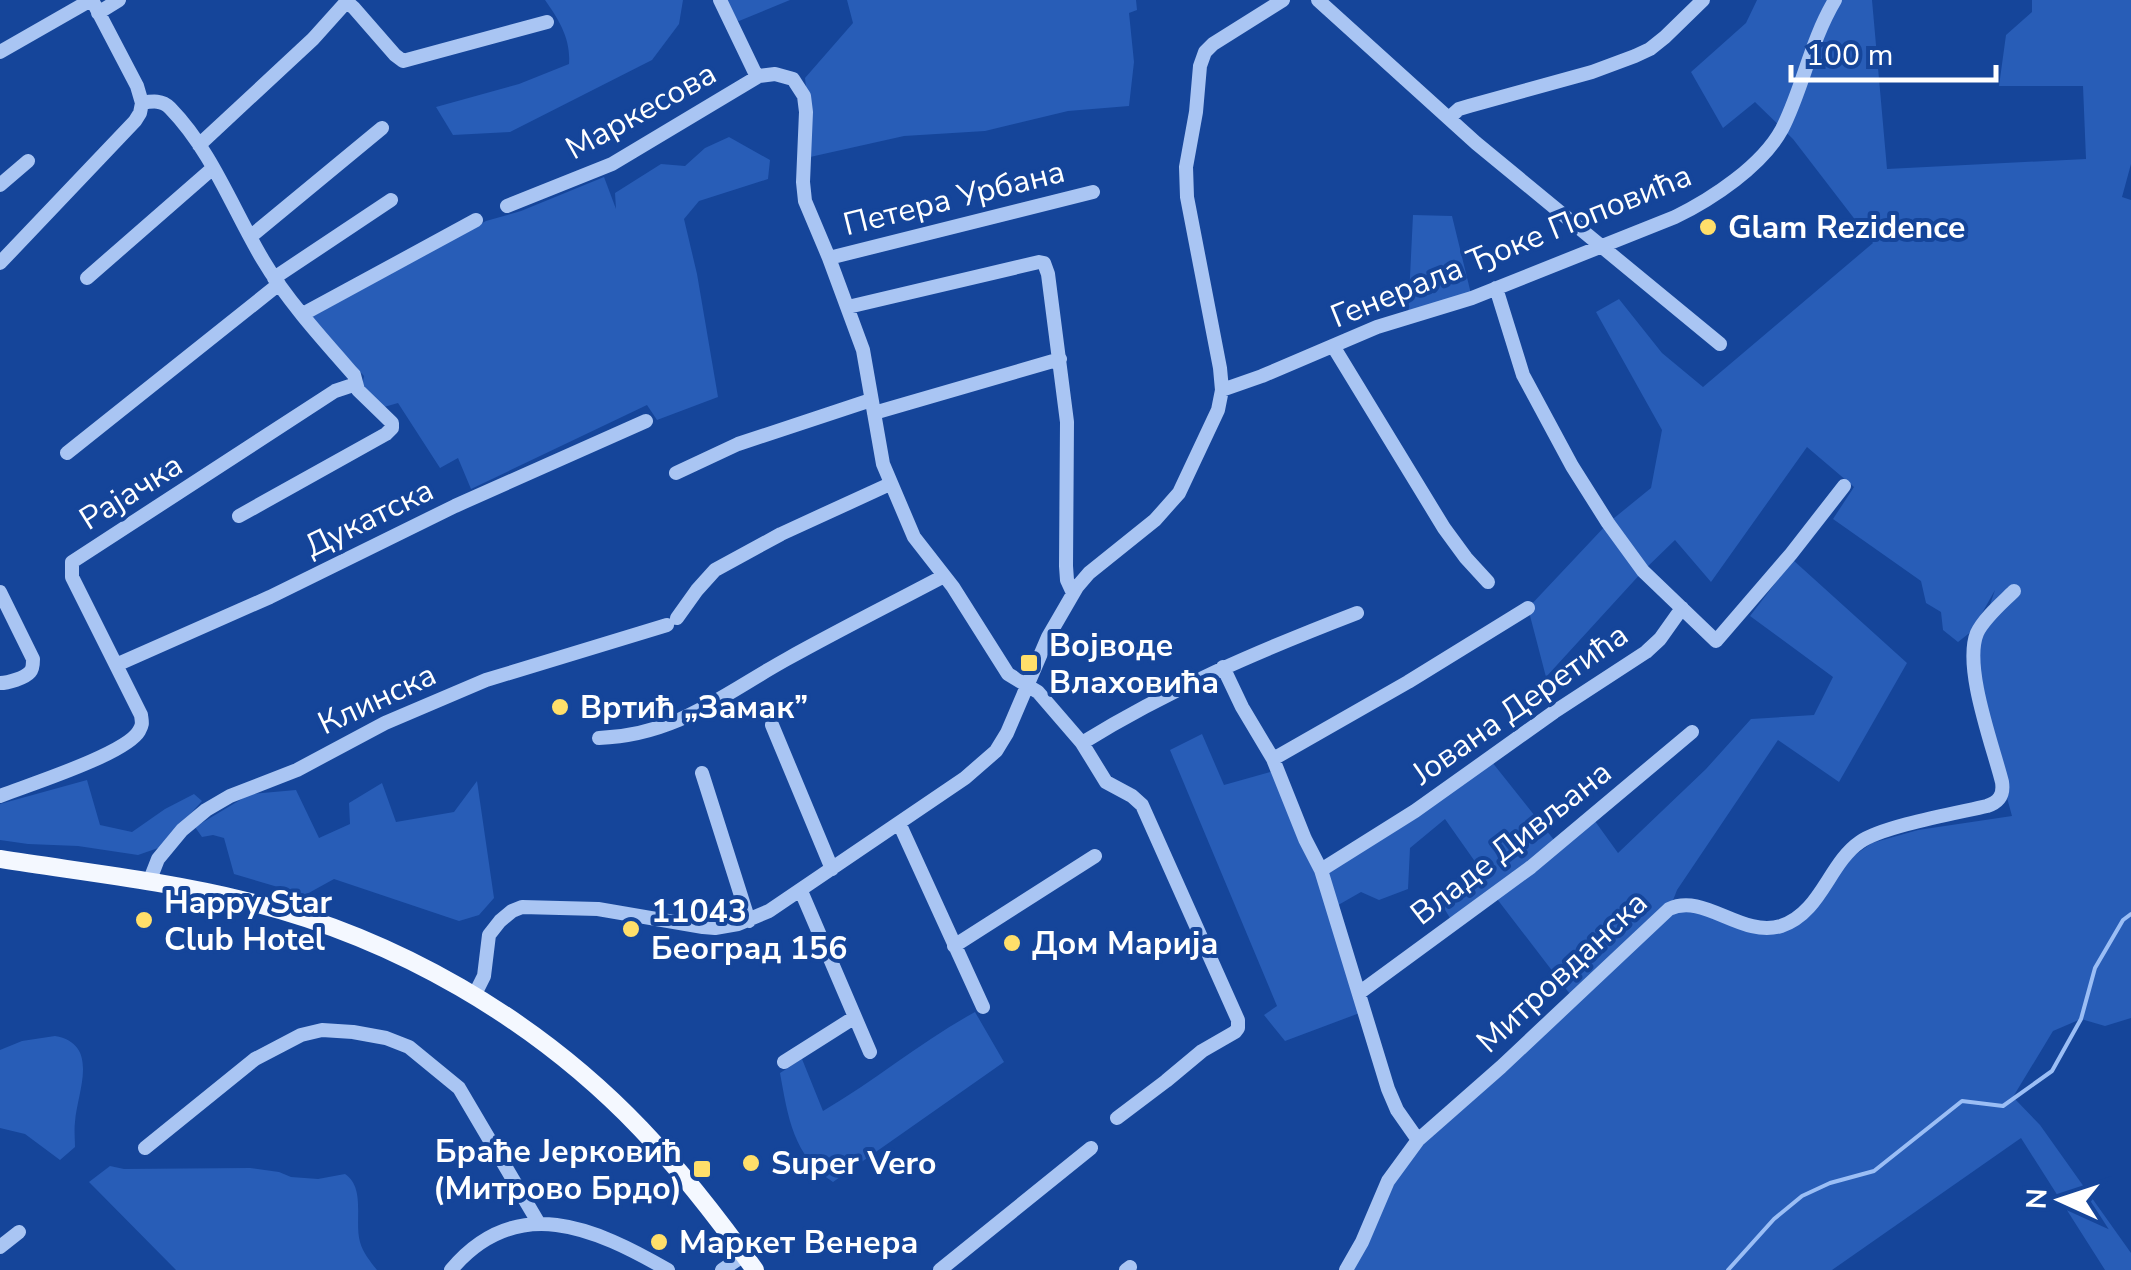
<svg xmlns="http://www.w3.org/2000/svg" width="2131" height="1270" viewBox="0 0 2131 1270" font-family="'Nunito Sans',sans-serif">
	<rect width="100%" height="100%" fill="#15459a"/>
	<!-- green -->
	<path fill="#285db7" d="M545,0h138l-4,24 -27,36 -142,72 -57,3 -17,-28 83,-23 50,-20c2,-25 -10,-44 -24,-64z
		M725,0h65l-51,21 -7,-4z
		M847,0h289l1,10 -8,3 5,49 -5,44 -61,5 -83,20 -81,5 -94,21v-34l-5,-45 48,-55z
		M1757,0h115l15,169 199,-10 -3,-73h-84l7,-51 26,-23v-12h99v164l-9,33 9,3v818l-26,8 -24,-7 -28,12 -40,66 27,28 91,128v17h-26l-84,-132 -189,132h-486l52,-104 175,-168 -79,-103 -40,30 -17,-29 39,-33 -31,-44 -35,29 -2,41 -29,11 -18,-8 -28,16 32,103 -80,30 -21,-26 13,-9 -107,-256 32,-16 22,51 53,-15 44,100 167,-113 70,88 34,-28 26,36 88,-84 45,-50 63,-4 19,-38 -83,-61 43,-56 114,103 -68,119 -61,-42 -101,150 -7,18 109,18 73,-69 20,-14 46,-13 94,-14 -36,-132 -2,-32 21,-62 -23,41 -14,11 -15,-12 -2,-18 -15,-9 -5,-22 -88,-62 21,-32 -47,-40 -96,135 -36,-42 -32,31 -97,106 -18,-69 80,-85 43,-35 11,-58 -66,-118 23,-13 43,54 41,34 170,-144 -80,-104 -38,-37 -32,26 -32,-56 55,-49z
		M729,137l41,23 -2,19 -69,22 -15,18 13,55 21,123 -61,23 -10,-15 -176,84 -13,-31 -18,10 -42,-65 -14,4 -22,-20 2,-11 -54,-58 176,-97 35,-10 83,-34 12,32 -1,-16 46,-29 24,2 20,-18z
		M1413,215l39,1 20,82 -64,20z
		M87,780l13,45 32,7 33,-23 29,-15 8,7 -41,46 -23,8 -60,-9 -50,-2 -28,-4v-36z
		M477,781l17,117 -15,17 -20,6 -125,-42 -29,16 -71,-21 -10,-36 -11,-3 -11,2 -7,-10 55,-33 46,-4 23,48 31,-14 -1,-21 33,-20 14,39 58,-10z
		M975,1012l29,50 -171,120c-40,-26 -45,-65 -53,-109l22,-14 21,52c53,-31 99,-70 152,-99z
		M55,1036c46,8 22,57 20,86 -1,8 0,17 0,25l-15,13 -35,-26 -25,-6v-78l22,-9z
		M110,1166l14,3 126,-1 29,4 12,5 27,2 27,-5c21,14 9,47 15,68 3,11 10,19 17,28h-201l-87,-88z"/>
	<g fill="none" stroke-linecap="round" stroke-linejoin="round">
		<!-- stream -->
		<path stroke="#9bbef5" stroke-width="4" d="M1728,1270l46,-51 28,-23 28,-13 44,-12 88,-70 41,5 49,-35 29,-52 14,-51 28,-48 8,-6"/>
		<!-- minor -->
		<path stroke="#a9c5f3" stroke-width="14" d="M92,0l45,86 5,17
			M720,0l37,77
			M1318,0l158,143 244,201
			M347,2l7,6 41,47 8,6 144,-39
			M98,13l21,-13
			M0,52l91,-52
			M142,103c11,-2 20,-3 28,5 42,43 63,102 93,152 23,39 61,81 91,115l4,15 34,33v5l-6,6 -147,82
			M1449,118l10,-9 10,-3 123,-34 43,-16 15,-7 15,-12 38,-37
			M199,145l114,-106 35,-39
			M0,185l28,-24
			M507,206l105,-42 147,-88 16,-2 18,5 11,17 2,16 -3,70 2,19 24,57 34,92 20,114 31,73 39,50 55,87 30,18 44,51 24,39 26,14 10,9 96,215v8l-3,4 -33,19 -36,30 -49,37
			M250,237l132,-109
			M829,258l264,-66
			M0,263l135,-142 5,-8 2,-10
			M87,278l126,-110
			M274,278l117,-78
			M1496,288l27,87 49,91 36,57 35,48 73,70 75,-87 53,-68
			M848,307l191,-45 5,1 4,11 19,148 -1,144 1,14 6,13
			M303,314l173,-94
			M1333,346l111,182 22,30 22,24
			M1222,390l40,-14 115,-49 95,-29 203,-81c37,-18 87,-51 107,-88 21,-41 28,-87 53,-129
			M874,413l186,-54
			M67,453l212,-169
			M676,473l62,-29 133,-44
			M0,592l33,67c0,3 0,10 -3,13 -5,6 -22,11 -30,11
			M677,618l20,-28 18,-20 66,-36 109,-50
			M116,665l154,-68 185,-91 191,-85
			M1223,667l19,40 31,52 32,80 16,31 67,219 9,21 21,30
			M772,725l60,144
			M599,738c78,-3 123,-43 188,-79 52,-29 104,-55 157,-83
			M1082,743c87,-54 179,-93 275,-130
			M1273,759l135,-77 120,-74
			M702,773l47,148
			M0,796c28,-11 126,-42 139,-65 4,-7 3,-8 2,-16l-69,-138v-15l263,-171 21,-7
			M899,823l84,184
			M1321,870l94,-59 139,-99 92,-60 14,-13 22,-31
			M149,882l9,-23 24,-29 24,-20 24,-14 67,-26 88,-47 101,-43 181,-55
			M801,891l69,161
			M954,946l141,-90
			M1359,993l172,-126 161,-135
			M474,996l10,-20 5,-41 11,-14 12,-10 10,-4 76,2 105,18 12,1 23,-4 31,-13 196,-133 31,-27 11,-18 41,-96 29,-50 12,-14 66,-53 24,-27 39,-83 4,-20 -2,-22 -33,-171 -1,-30 10,-55 4,-46 5,-14 8,-8 70,-44
			M784,1062l71,-45
			M145,1148l110,-89 46,-24 21,-5 31,2 33,6 23,9 50,41 79,134
			M0,1247l19,-15
			M451,1270c65,-78 144,-42 217,0
			M722,1270l22,-15
			M940,1270l151,-122
			M1126,1270l4,-3
			M1346,1270l16,-28 26,-61 30,-41 83,-73 168,-158c35,-17 72,29 112,17 40,-13 48,-63 79,-84 23,-16 97,-29 127,-36 12,-4 17,-11 15,-24 -9,-36 -39,-115 -25,-149 7,-15 25,-30 37,-42"/>
		<!-- major -->
		<path stroke="#f4f8ff" stroke-width="18" d="M0,859c82,13 165,22 246,42 149,36 290,118 395,228 42,44 79,92 114,141"/>
	</g>
	<!-- markers -->
	<g fill="#ffdf6a" stroke="#15459a" stroke-width="4">
		<circle cx="1708" cy="227" r="10"/>
		<rect x="1019" y="653" width="20" height="20" rx="5"/>
		<circle cx="560" cy="707" r="10"/>
		<circle cx="144" cy="920" r="10"/>
		<circle cx="631" cy="929" r="10"/>
		<circle cx="1012" cy="943" r="10"/>
		<circle cx="751" cy="1163" r="10"/>
		<rect x="692" y="1159" width="20" height="20" rx="5"/>
		<circle cx="659" cy="1242" r="10"/>
	</g>
	<g text-anchor="middle" dominant-baseline="central" stroke-width="8" stroke-linejoin="round" paint-order="stroke">
		<!-- street labels -->
		<g font-size="32" fill="#fff" stroke="#15459a">
			<text transform="translate(641 111) rotate(-29)">Маркесова</text>
			<text transform="translate(954 198) rotate(-14)">Петера Урбана</text>
			<text transform="translate(1511 246) rotate(-22)">Генерала Ђоке Поповића</text>
			<text transform="translate(131 492) rotate(-32)">Рајачка</text>
			<text transform="translate(369 518) rotate(-26)">Дукатска</text>
			<text transform="translate(377 699) rotate(-25)">Клинска</text>
			<text transform="translate(1520 704) rotate(-35)">Јована Деретића</text>
			<text transform="translate(1511 843) rotate(-38)">Владе Дивљана</text>
			<text transform="translate(1562 972) rotate(-43)">Митровданска</text>
		</g>
		<!-- poi labels -->
		<g font-size="32" font-weight="bold" fill="#fff" stroke="#15459a" text-anchor="start">
			<text x="1728" y="227">Glam Rezidence</text>
			<text x="1049" y="645">Војводе<tspan x="1049" dy="37">Влаховића</tspan></text>
			<text x="580" y="707">Вртић „Замак”</text>
			<text x="164" y="902">Happy Star<tspan x="164" dy="37">Club Hotel</tspan></text>
			<text x="651" y="911">11043<tspan x="651" dy="37">Београд 156</tspan></text>
			<text x="1032" y="943">Дом Марија</text>
			<text x="682" y="1151" text-anchor="end">Браће Јерковић<tspan x="682" dy="37">(Митрово Брдо)</tspan></text>
			<text x="771" y="1163">Super Vero</text>
			<text x="679" y="1242">Маркет Венера</text>
		</g>
	</g>
	<!-- north arrow -->
	<g transform="translate(2061 1200) rotate(273)" stroke="#15459a" stroke-width="8" paint-order="stroke">
	<path d="M0-8L18 38L0 25L-18 38Z" fill="#ffffff"/>
	<text y="-15" font-size="28" font-weight="bold" text-anchor="middle" fill="#ffffff">N</text>
	</g>
	<!-- scale -->
	<path d="M1791 65v15h205v-15" fill="none" stroke="#ffffff" stroke-width="5"/>
	<text x="1806" y="65" font-size="30" fill="#ffffff" stroke="#15459a" stroke-width="8" paint-order="stroke">100 m</text>
</svg>
